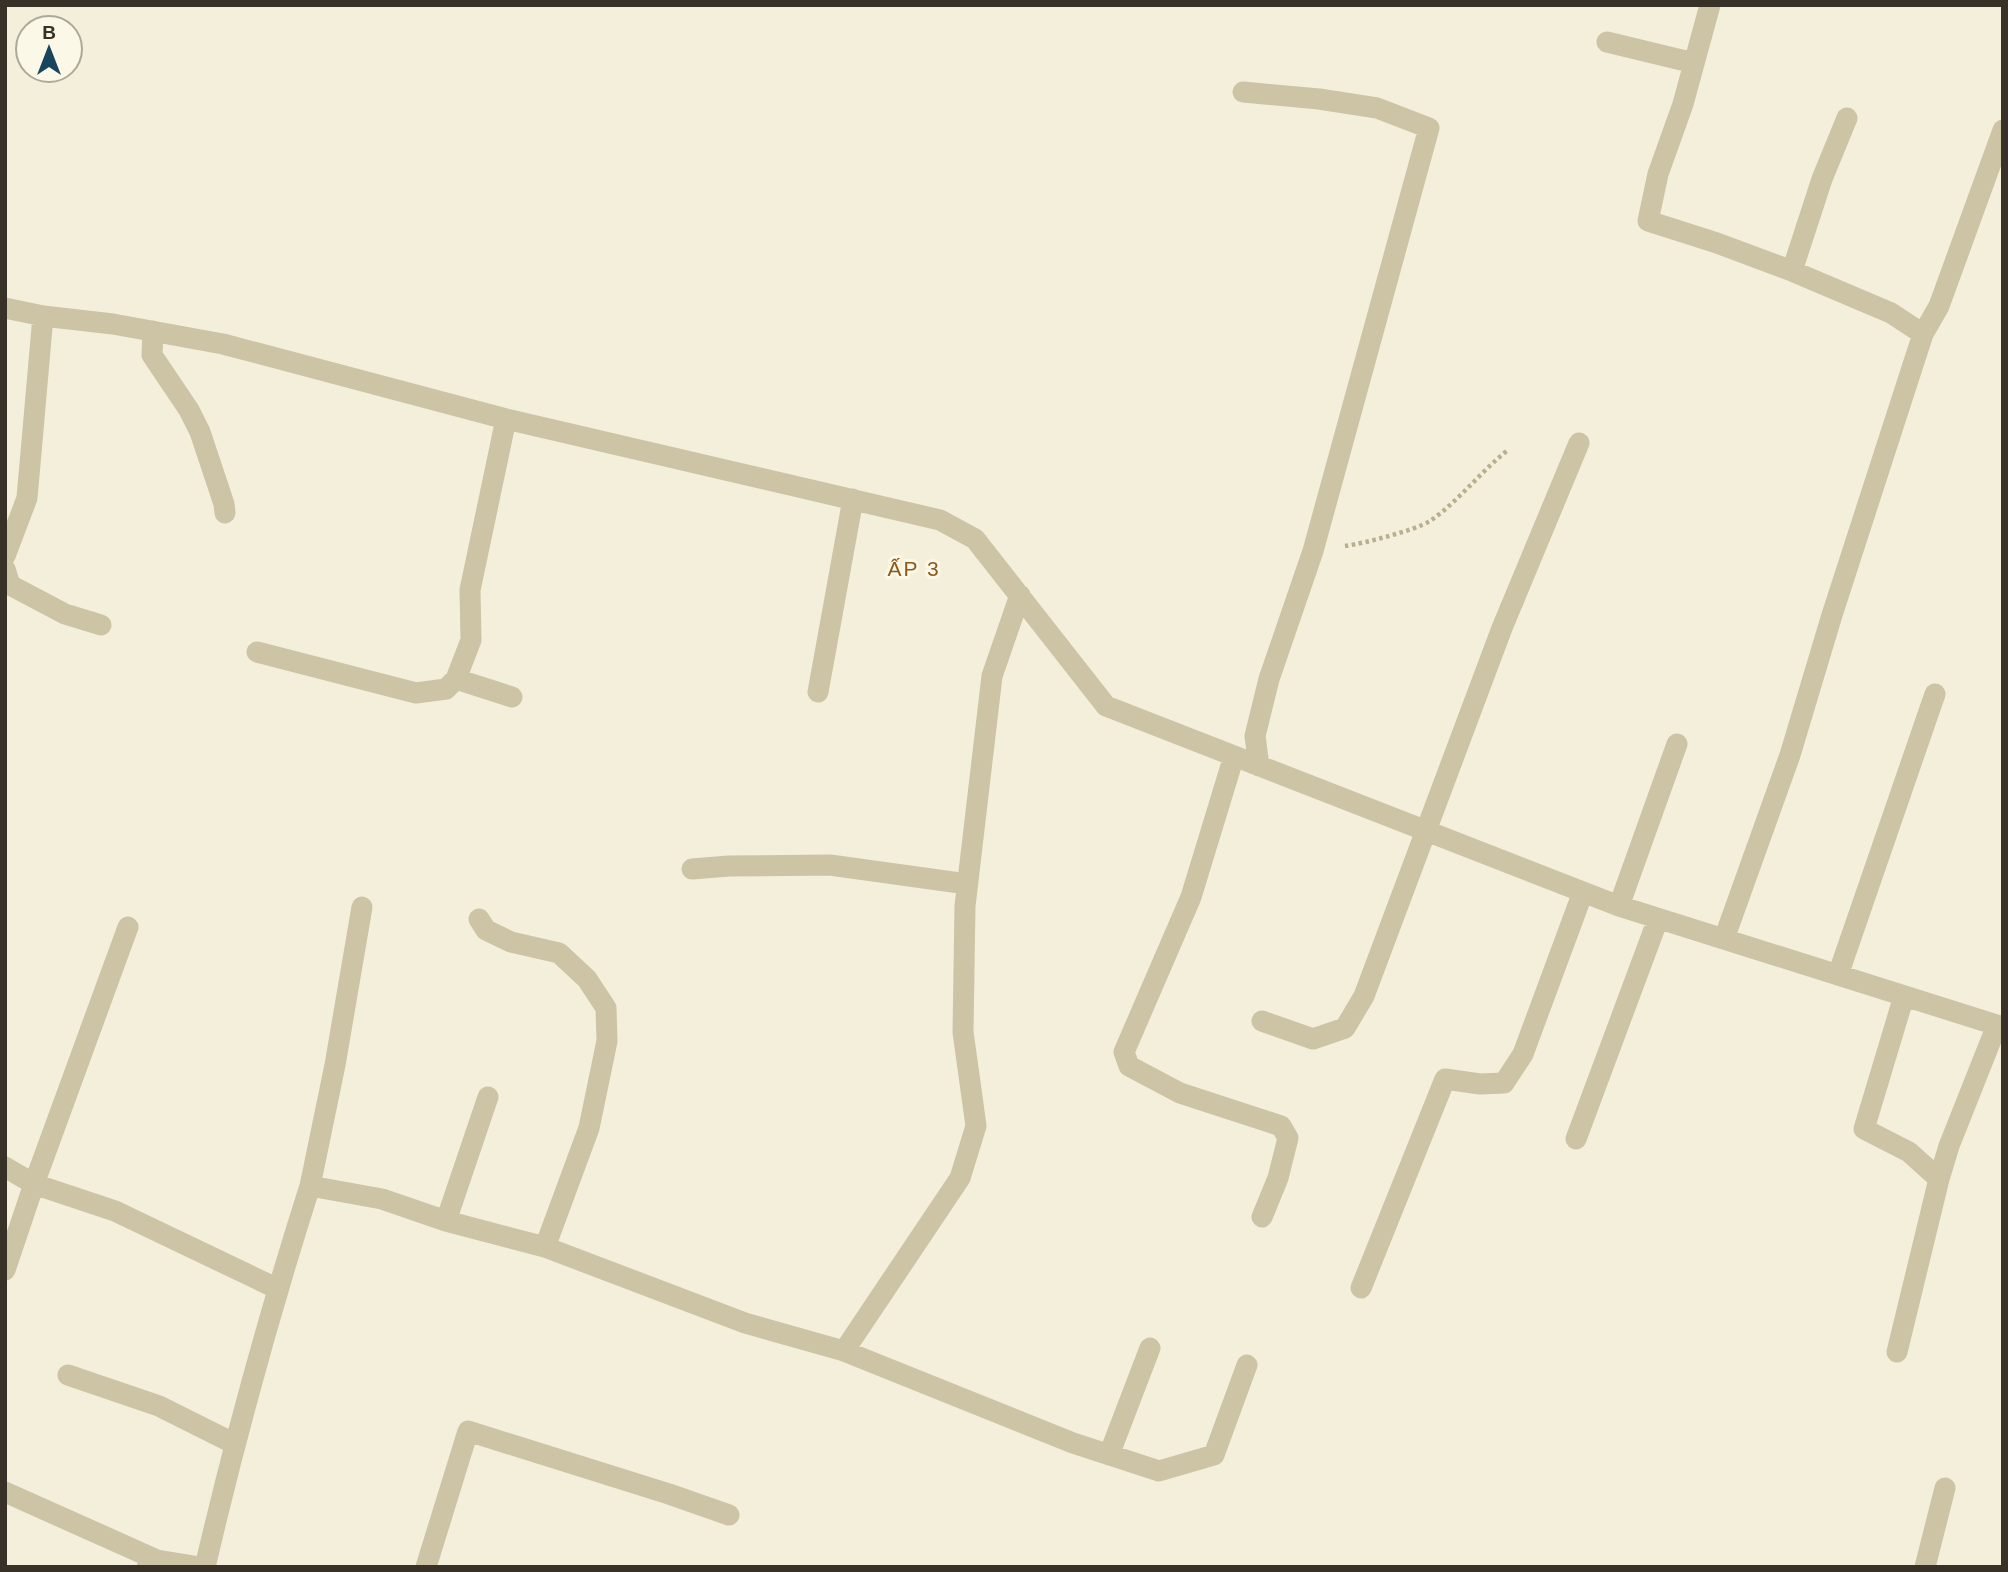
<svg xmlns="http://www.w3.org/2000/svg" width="2008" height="1572" viewBox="0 0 2008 1572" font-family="Arial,sans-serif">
	<rect width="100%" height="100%" fill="#f4efda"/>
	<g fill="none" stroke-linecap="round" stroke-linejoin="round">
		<!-- path -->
		<path stroke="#b9ae8f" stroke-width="4.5" stroke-dasharray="3.5 3.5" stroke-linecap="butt" d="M1345,546c20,-3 68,-15 85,-25 29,-20 50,-49 78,-71"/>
		<!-- minor -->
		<path stroke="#cdc3a5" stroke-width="21" d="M1710,5l-27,99 -25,70 -10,47 69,22 75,28 99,42 32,21
			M1607,42l87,21
			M1243,92l76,7 58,9 52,20 -116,423 -44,128 -14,57 4,30
			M1792,271l30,-92 25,-61
			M5,308l38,8 70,8 110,20 283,75 434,101 35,19 131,167 513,200 384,121
			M153,331l-1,24 37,55 11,22 24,72 1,9
			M5,556l22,-58 16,-182
			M5,569l5,16 55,29 36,11
			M257,652l159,41 30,-4 10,-10 15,-39 -1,-50 36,-171
			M456,679l56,18
			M818,692l35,-193
			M1234,756l-43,141 -67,155 5,14 51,27 101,33 7,12 -10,40 -16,39
			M692,869l37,-3 101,-1 137,19
			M1619,906l58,-162
			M479,919l7,11 25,12 48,11 28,26 19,29 1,33 -18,87 -44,119
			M1724,939l66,-184 42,-140 91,-281 16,-28 64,-176
			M1838,975l97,-281
			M1904,996l-40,133 45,23 30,27
			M1262,1021l51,18 32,-11 19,-32 138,-368 77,-185
			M1576,1139l82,-220
			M5,1167l29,17 81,27 163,78
			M310,1186l25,-121 27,-158
			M446,1221l42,-124
			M5,1270l29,-86 94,-257
			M1361,1288l84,-209 35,5 24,-1 19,-29 60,-162
			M844,1351l116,-173 16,-52 -13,-94 2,-126 27,-230 28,-81
			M1897,1352l42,-173 10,-33 48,-121
			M68,1375l91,31 76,38
			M1109,1455l41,-107
			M5,1492l152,68
			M147,1567l10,-7 43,7
			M205,1567c30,-128 65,-256 105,-381l72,13 64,22 99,26 200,76 99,28 229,92 86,28 55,-16 33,-90
			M426,1567l42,-136 201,63 60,21
			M1925,1567l20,-79"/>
	</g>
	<g text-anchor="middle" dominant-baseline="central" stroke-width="6" stroke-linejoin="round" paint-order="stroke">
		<!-- neighbourhood labels -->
		<g font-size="21" letter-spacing="2" fill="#8f5818" stroke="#fbf8e7">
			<text x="914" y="568">ẤP 3</text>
		</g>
	</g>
	<!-- border -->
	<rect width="2008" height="1572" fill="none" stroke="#383127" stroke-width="14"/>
	<!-- north arrow -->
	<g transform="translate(49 49)"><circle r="33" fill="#fbf8e7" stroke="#ada89a" stroke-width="2"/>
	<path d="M0-5L12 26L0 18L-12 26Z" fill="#18445d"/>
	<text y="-10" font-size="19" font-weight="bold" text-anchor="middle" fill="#383127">B</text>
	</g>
</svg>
